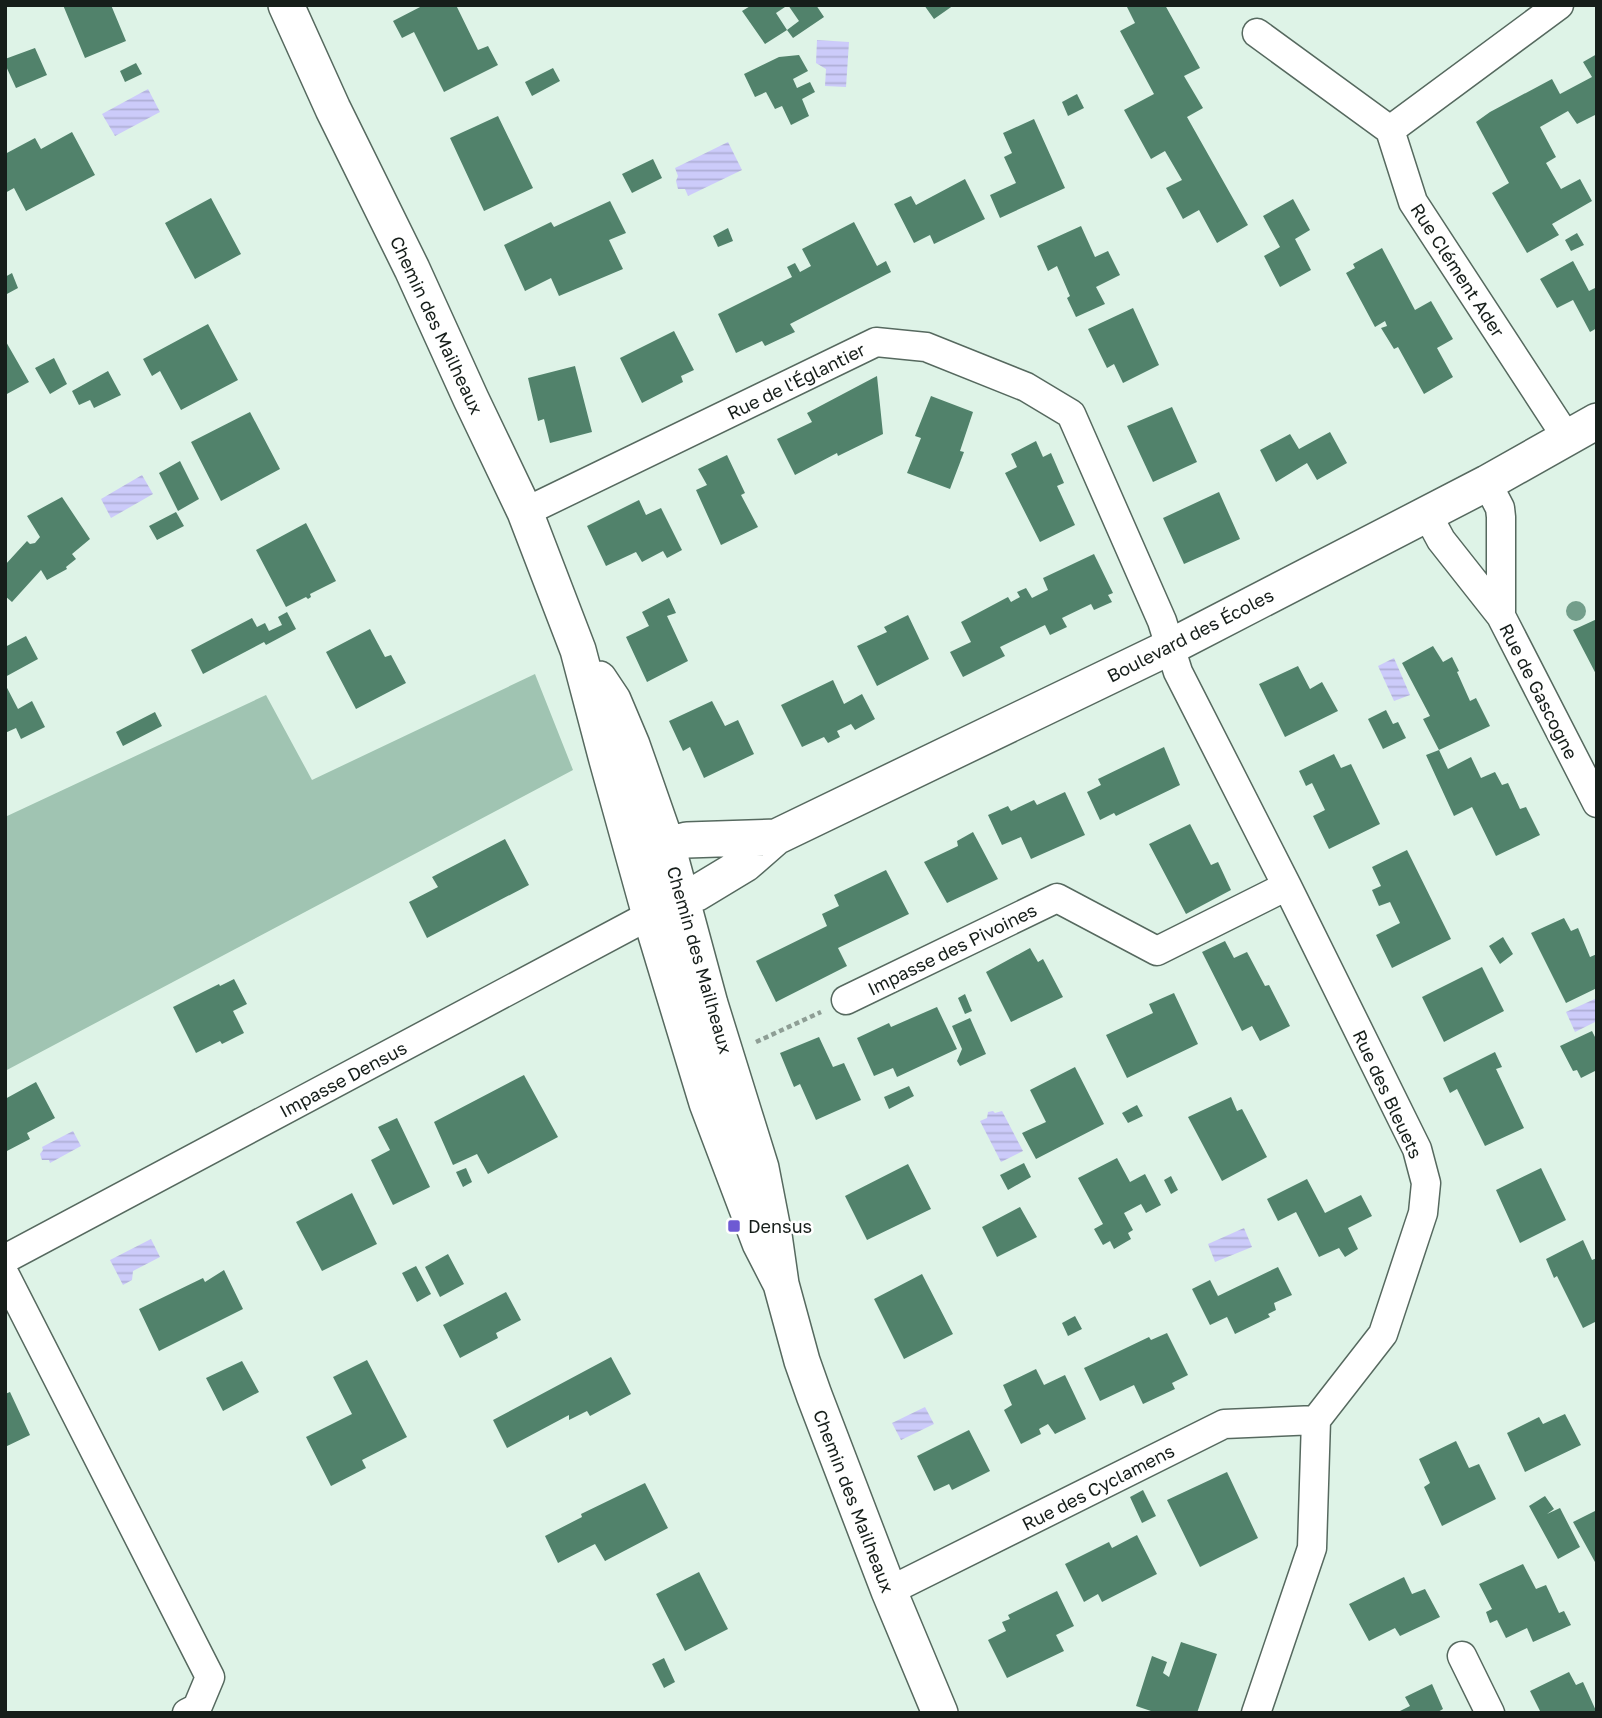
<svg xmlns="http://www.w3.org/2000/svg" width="1602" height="1718" viewBox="0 0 1602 1718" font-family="'Golos Text',sans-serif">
	<defs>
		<pattern id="water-rules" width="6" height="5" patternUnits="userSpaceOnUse" patternTransform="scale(1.75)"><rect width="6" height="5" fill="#cccbfa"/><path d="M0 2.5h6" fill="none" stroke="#aeaed6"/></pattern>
	</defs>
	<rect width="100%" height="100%" fill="#def3e7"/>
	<!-- grass -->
	<path fill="#a0c4b2" d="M535,674l38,96 -568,301v-254l261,-122 46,85z"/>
	<!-- water -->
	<path fill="url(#water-rules)" d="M817,40l32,2 -3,45 -21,-1 1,-17 -10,-6z
		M148,89l12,23 -45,24 -13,-22z
		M728,142l14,28 -54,26 -3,-7h-7l-2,-8 2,-5 -3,-8z
		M142,475l11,19 -42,24 -10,-19z
		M1394,658l16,37 -16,6 -16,-35z
		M1597,998v23l-22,11 -9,-20z
		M993,1111l2,2 7,-2 21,40 -22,11 -21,-41 7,-3 1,-6z
		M73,1131l8,15 -31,17 -1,-3h-7l-2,-6 3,-4 -1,-3z
		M1244,1228l8,19 -37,15 -7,-18z
		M151,1239l9,18 -27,14 -1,9 -9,5 -13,-25z
		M925,1407l9,17 -33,16 -9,-17z"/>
	<!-- building -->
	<path fill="#51826b" d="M63,5h48l15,36 -41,17z
		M424,5h32l22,45 10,-4 10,19 -54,27 -30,-60 -12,6 -9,-17z
		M752,5h36l-12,8 11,17 -22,14 -23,-33z
		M788,5h28l8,12 -31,21 -6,-8 12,-9z
		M924,5h30l-20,14z
		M1126,5h39l35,63 -16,8 19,32 -16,9 61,108 -31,18 -18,-33 -16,9 -17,-31 16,-8 -17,-29 -14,8 -27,-49 30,-16 -34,-63 15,-8z
		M35,48l12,27 -31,13 -11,-24v-5z
		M1597,54v60l-20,10 -9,-13 -28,16 16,30 -10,6 15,26 19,-10 12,22 -40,23 7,11 -32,18 -35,-60 17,-10 -33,-61 14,-10 62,-33 8,15 32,-17 -9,-15z
		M799,55l9,16 -15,8 4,9 13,-6 5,10 -13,7 7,17 -18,9 -9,-19 -7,3 -9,-17 -11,5 -11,-23 35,-17z
		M136,63l6,11 -17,8 -5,-11z
		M553,68l7,13 -28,15 -7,-14z
		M1077,94l7,14 -16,8 -6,-14z
		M498,116l35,72 -49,23 -34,-73z
		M1034,119l31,69 -65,30 -10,-23 26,-12 -12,-26 8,-4 -9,-20z
		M72,132l23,43 -69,36 -12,-23 -9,5v-39l30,-16 6,11z
		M653,159l9,19 -30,15 -10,-19z
		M965,179l20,40 -51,25 -4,-9 -16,8 -20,-39 17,-8 5,9z
		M211,198l30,56 -46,25 -30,-56z
		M1293,199l17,31 -15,9 16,31 -31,17 -16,-31 16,-9 -17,-31z
		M610,201l16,32 -17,7 14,29 -64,27 -8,-18 -26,13 -21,-46 47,-23 3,5z
		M854,222l23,44 9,-5 5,11 -101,52 5,8 -30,14 -3,-5 -26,12 -18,-39 74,-37 -5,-10 8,-4 5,9 11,-6 -9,-17z
		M1081,226l14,31 13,-6 12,24 -24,12 9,17 -29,13 -9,-19 3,-2 -13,-30 -9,5 -11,-25z
		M728,228l5,13 -15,6 -5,-11z
		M1577,233l7,12 -13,6 -6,-11z
		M1382,248l33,62 16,-9 22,38 -16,9 16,29 -29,17 -26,-47 -4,2 -13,-21 6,-2 -2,-5 -10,6 -29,-54 9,-5 -2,-4z
		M1573,261l16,30 8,-4v41l-7,4 -17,-32 -16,8 -17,-29z
		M12,273l6,15 -13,7v-18z
		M1133,308l26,57 -36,18 -9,-19 -7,4 -19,-39z
		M208,324l30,56 -57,30 -21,-39 -8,5 -9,-17z
		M674,331l20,39 -13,6 2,6 -41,21 -22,-45z
		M5,340l24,42 -24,13z
		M54,358l13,26 -17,10 -15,-26z
		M575,366l17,66 -42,11 -6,-24 -6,2 -10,-43z
		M108,371l13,24 -27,13 -4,-8 -11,5 -7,-14z
		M877,376l6,58 -45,22 -1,-3 -42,22 -18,-36 35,-17 -5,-9z
		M931,396l42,16 -13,39 4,1 -14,37 -43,-16 14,-35 -6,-2z
		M1172,407l25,55 -44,20 -26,-56z
		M250,412l30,57 -59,32 -30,-59z
		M1330,432l17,31 -30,17 -10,-17 -31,19 -16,-32 30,-16 9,15z
		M1036,441l7,16 8,-4 13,30 -7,3 18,39 -35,17 -35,-69 12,-6 -6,-13z
		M727,455l18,38 -4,2 17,32 -37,18 -25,-55 11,-5 -9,-16z
		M180,461l19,38 -21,12 -19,-38z
		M1219,492l21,47 -56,25 -21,-46z
		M62,497l28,42 -18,15 4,5 -10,8 1,2 -20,11 -6,-10 -29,32 -7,-6v-31l22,-24 3,3 5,-1 5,-6 -13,-21z
		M639,500l7,15 15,-7 21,42 -15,8 -4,-7 -21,11 -6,-10 -30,14 -19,-40z
		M176,512l8,14 -27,14 -8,-14z
		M306,523l30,58 -26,13 1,3 -3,2 -2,-2 -20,10 -30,-57z
		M1094,554l19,39 -5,2 4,7 -18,8 -3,-6 -29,14 5,9 -17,8 -5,-10 -45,22 5,9 -42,21 -13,-25 21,-10 -10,-20 47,-25 3,5 9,-5 -3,-5 9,-4 6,10 16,-8 -5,-12z
		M669,598l7,15 -9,3 21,45 -41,21 -21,-45 23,-11 -7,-14z
		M287,612l9,17 -30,16 -2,-3 -61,32 -12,-24 61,-32 5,9 8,-4 4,8 13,-6 -4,-8z
		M908,615l21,44 -52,27 -20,-40 30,-14 -3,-5z
		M1597,619v57l-24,-46z
		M370,629l15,28 6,-2 15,28 -50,26 -30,-57z
		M26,636l12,23 -33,18v-30z
		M1433,646l10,16 9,-5 7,14 -2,1 13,29 6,-3 14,28 -51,24 -16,-31 7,-3 -28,-53z
		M1298,666l12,23 12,-7 16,29 -53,26 -26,-53z
		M833,680l11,24 18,-10 13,25 -20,11 -4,-6 -14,7 3,6 -12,6 -4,-6 -22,10 -21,-42z
		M5,684l13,25 14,-8 13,26 -24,12 -5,-11 -11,5z
		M712,701l13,25 13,-6 16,34 -50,24 -14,-31 -7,4 -14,-30z
		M1386,710l7,14 5,-2 8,16 -23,11 -15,-30z
		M155,712l7,14 -39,20 -7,-14z
		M1164,747l16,38 -64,31 -2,-3 -14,7 -13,-28 14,-7 -3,-6z
		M1439,750l9,19 23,-12 10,21 14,-6 7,13 6,-2 12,26 6,-2 14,28 -44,21 -24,-49 -18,9 -28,-61z
		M1334,754l7,14 10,-4 29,60 -51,25 -16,-33 12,-6 -13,-27 -6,3 -7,-15z
		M1065,792l20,43 -54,24 -10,-22 -19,8 -14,-30 20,-9 3,5 23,-11 3,5z
		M1190,824l21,41 7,-3 13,28 -45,24 -37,-70z
		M973,832l25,47 -51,24 -23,-41 34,-16 -1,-5z
		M505,839l24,46 -102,53 -18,-36 29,-15 -6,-10z
		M1407,850l44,89 -59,29 -16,-33 24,-12 -10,-21 -11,4 -7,-16 9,-4 -9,-19z
		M886,870l23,44 -71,34 9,18 -71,36 -20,-41 71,-35 -5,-12 17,-8 -5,-11z
		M1564,918l7,13 7,-3 12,29 7,-3v34l-31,15 -35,-70z
		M1503,937l10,17 -13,10 -11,-18z
		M1225,941l9,17 13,-6 18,34 4,-1 21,41 -30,15 -8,-15 -10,5 -40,-79z
		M1030,948l8,14 5,-3 20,38 -52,25 -25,-50z
		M1482,967l22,44 -60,31 -22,-45z
		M234,979l13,25 -14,7 11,22 -22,11 -2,-3 -24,12 -23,-46 46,-23 1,2z
		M1174,993l24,51 -71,34 -21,-43 47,-22 -4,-9z
		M965,994l7,17 -7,3 -7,-16z
		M937,1007l20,42 -60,28 -4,-9 -19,8 -17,-38 32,-15 2,4z
		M970,1018l16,36 -26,12 -3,-5 5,-12 -10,-23z
		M1592,1031l5,10v29l-16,8 -4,-8 -4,1 -13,-25z
		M819,1037l14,30 11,-4 17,37 -45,20 -16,-36 -6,3 -14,-34z
		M1495,1052l7,15 -6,2 28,59 -39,18 -28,-57 -7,4 -7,-15z
		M1075,1067l29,57 -68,35 -14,-26 24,-11 -16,-32z
		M524,1075l34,62 -70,37 -11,-20 -24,11 -19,-43z
		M36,1082l19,36 -28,15 3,6 -25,13v-53z
		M909,1086l5,10 -25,13 -5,-12z
		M1231,1097l6,14 5,-2 25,48 -45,24 -34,-64z
		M1137,1105l6,11 -15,7 -6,-10z
		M397,1118l33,69 -37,18 -22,-45 19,-10 -12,-23z
		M1117,1158l13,24 15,-8 16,31 -15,8 -5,-9 -17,9 9,17 -5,3 3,6 -17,10 -4,-8 -7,4 -9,-16 9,-5 -25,-46z
		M1024,1163l7,14 -23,13 -8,-15z
		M908,1164l23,45 -64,31 -22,-44z
		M466,1168l6,14 -9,5 -7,-15z
		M1541,1168l25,52 -46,23 -24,-53z
		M1171,1176l7,14 -7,4 -7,-14z
		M1307,1179l18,34 36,-18 11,21 -24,12 10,21 -13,8 -6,-9 -20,9 -23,-45 -18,9 -11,-22z
		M352,1193l25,51 -55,27 -26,-49z
		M1020,1207l17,30 -40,20 -15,-30z
		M1583,1240l9,20 5,-2v63l-14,7 -26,-52 -3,2 -8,-19z
		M448,1254l16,30 -24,13 -15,-30z
		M416,1266l15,28 -14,8 -15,-29z
		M1278,1267l14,28 -18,8 2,7 -8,4 2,3 -35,17 -8,-17 -17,8 -18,-36 18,-9 8,16z
		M224,1270l19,39 -84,42 -20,-42 64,-31 2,4z
		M922,1274l31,60 -49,25 -30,-60z
		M506,1292l15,28 -25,13 2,5 -38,20 -17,-33z
		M1075,1316l7,13 -14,7 -6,-13z
		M1167,1333l21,42 -16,8 3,6 -32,15 -9,-19 -34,16 -16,-33 65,-31 2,3z
		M611,1357l20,37 -41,22 -3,-5 -18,9v-5l-62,33 -14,-28z
		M367,1360l40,77 -45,23 4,8 -35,18 -25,-49 46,-23 -19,-37z
		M242,1361l17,31 -36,19 -17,-33z
		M1036,1369l8,16 21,-10 21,44 -31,15 -7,-10 -9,5 2,5 -20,10 -17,-34 8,-5 -9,-20z
		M10,1392l20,43 -25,12v-53z
		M1565,1414l16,31 -56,27 -18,-39 32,-16 4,7z
		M969,1430l21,41 -38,19 -3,-6 -15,7 -17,-35z
		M1456,1441l13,27 10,-4 17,35 -54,27 -18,-39 6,-4 -11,-24z
		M1227,1472l31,66 -58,29 -33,-67z
		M645,1483l23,45 -63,33 -10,-17 -37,19 -13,-27 37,-19 -1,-3z
		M1143,1490l13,26 -14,7 -12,-26z
		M1545,1496l9,13 -7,5 13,-6 20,39 -22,12 -29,-53z
		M1597,1510v51l-2,1 -22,-40z
		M1137,1535l20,39 -55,28 -4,-8 -14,8 -19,-38 44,-22 3,6z
		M1523,1564l13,25 10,-4 13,28 5,-2 7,14 -38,17 -6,-14 -21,10 -9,-18 -7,3 -4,-11 6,-3 -13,-25z
		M699,1572l29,57 -43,22 -29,-57z
		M1404,1577l8,17 13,-5 15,28 -40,19 -5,-8 -26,13 -20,-37z
		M1057,1591l17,35 -18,9 8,16 -57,27 -19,-38 18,-9 -4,-9 8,-3 -2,-4z
		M1181,1642l36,12 -20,59h-40l-21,-7 16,-50 15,6 -4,11 6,4z
		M664,1658l11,24 -11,6 -12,-24z
		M1569,1672l7,13 7,-3 14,31h-56l-11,-22z
		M1432,1684l11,25 -7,4h-40l14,-7 -5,-9z"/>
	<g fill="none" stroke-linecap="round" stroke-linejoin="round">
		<defs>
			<path id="minor" d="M1559,5l-169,125 23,72 154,236
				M1257,33l133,97
				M1487,483l13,25 1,9v99
				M525,512l351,-170 50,5 100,40 45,27 91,207 16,51 109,214 130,263 9,34 -3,30 -40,121 -67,86 -4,128 -56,165
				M1427,514l14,26 60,76 96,187
				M846,1000l211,-102 100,53 130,-65
				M5,1259l662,-353
				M5,1275l205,402 -13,31 -10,5
				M889,1591l335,-167 92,-4
				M1462,1656l28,57"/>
			<path id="tertiary" d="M286,5l47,104 79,160 59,130 54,113 53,138 29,110 43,155 57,188 53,140 21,41
				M599,679l14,21 19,45 35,100 43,159 51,164 13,67 7,49 21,77 12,34 75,196 51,122
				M651,861l16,-16 20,-5 89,-3
				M659,895l23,4 15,-6 48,-29 31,-27 394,-190 317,-164 110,-62"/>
		</defs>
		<!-- minor casing -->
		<use href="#minor" stroke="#56695f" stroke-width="31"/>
		<!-- tertiary casing -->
		<use href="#tertiary" stroke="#56695f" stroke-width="38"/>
		<!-- path -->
		<path stroke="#8e9e95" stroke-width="4.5" stroke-dasharray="5 3.5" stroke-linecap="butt" d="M756,1042l65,-30"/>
		<!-- minor -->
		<use href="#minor" stroke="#fff" stroke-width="28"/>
		<!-- tertiary -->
		<use href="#tertiary" stroke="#fff" stroke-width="35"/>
	</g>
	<!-- trees -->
	<circle fill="#739e8b" cx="1576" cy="611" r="10"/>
	<!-- markers -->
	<rect fill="#6e5ad3" stroke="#fff" stroke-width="2.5" x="727" y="1219" width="14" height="14" rx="3.5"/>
	<g text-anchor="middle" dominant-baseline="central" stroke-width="5" stroke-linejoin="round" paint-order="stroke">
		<!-- street labels -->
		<g font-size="18" fill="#161e1a" stroke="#fff">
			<text transform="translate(1458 270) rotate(57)">Rue Clément Ader</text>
			<text transform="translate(437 325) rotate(65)">Chemin des Mailheaux</text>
			<text transform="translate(796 381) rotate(-26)">Rue de l'Églantier</text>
			<text transform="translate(1190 635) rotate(-27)">Boulevard des Écoles</text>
			<text transform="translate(1539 691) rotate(63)">Rue de Gascogne</text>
			<text transform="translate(952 949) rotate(-26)">Impasse des Pivoines</text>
			<text transform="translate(700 960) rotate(74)">Chemin des Mailheaux</text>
			<text transform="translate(343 1079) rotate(-28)">Impasse Densus</text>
			<text transform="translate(1388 1094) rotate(65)">Rue des Bleuets</text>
			<text transform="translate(1098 1487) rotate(-27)">Rue des Cyclamens</text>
			<text transform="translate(854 1501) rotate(69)">Chemin des Mailheaux</text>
		</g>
		<!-- poi labels -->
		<g font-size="18" fill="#161e1a" stroke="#fff" text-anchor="start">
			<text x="748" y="1226">Densus</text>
		</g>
	</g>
	<!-- border -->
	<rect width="1602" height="1718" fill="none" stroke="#161e1a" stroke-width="14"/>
</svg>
